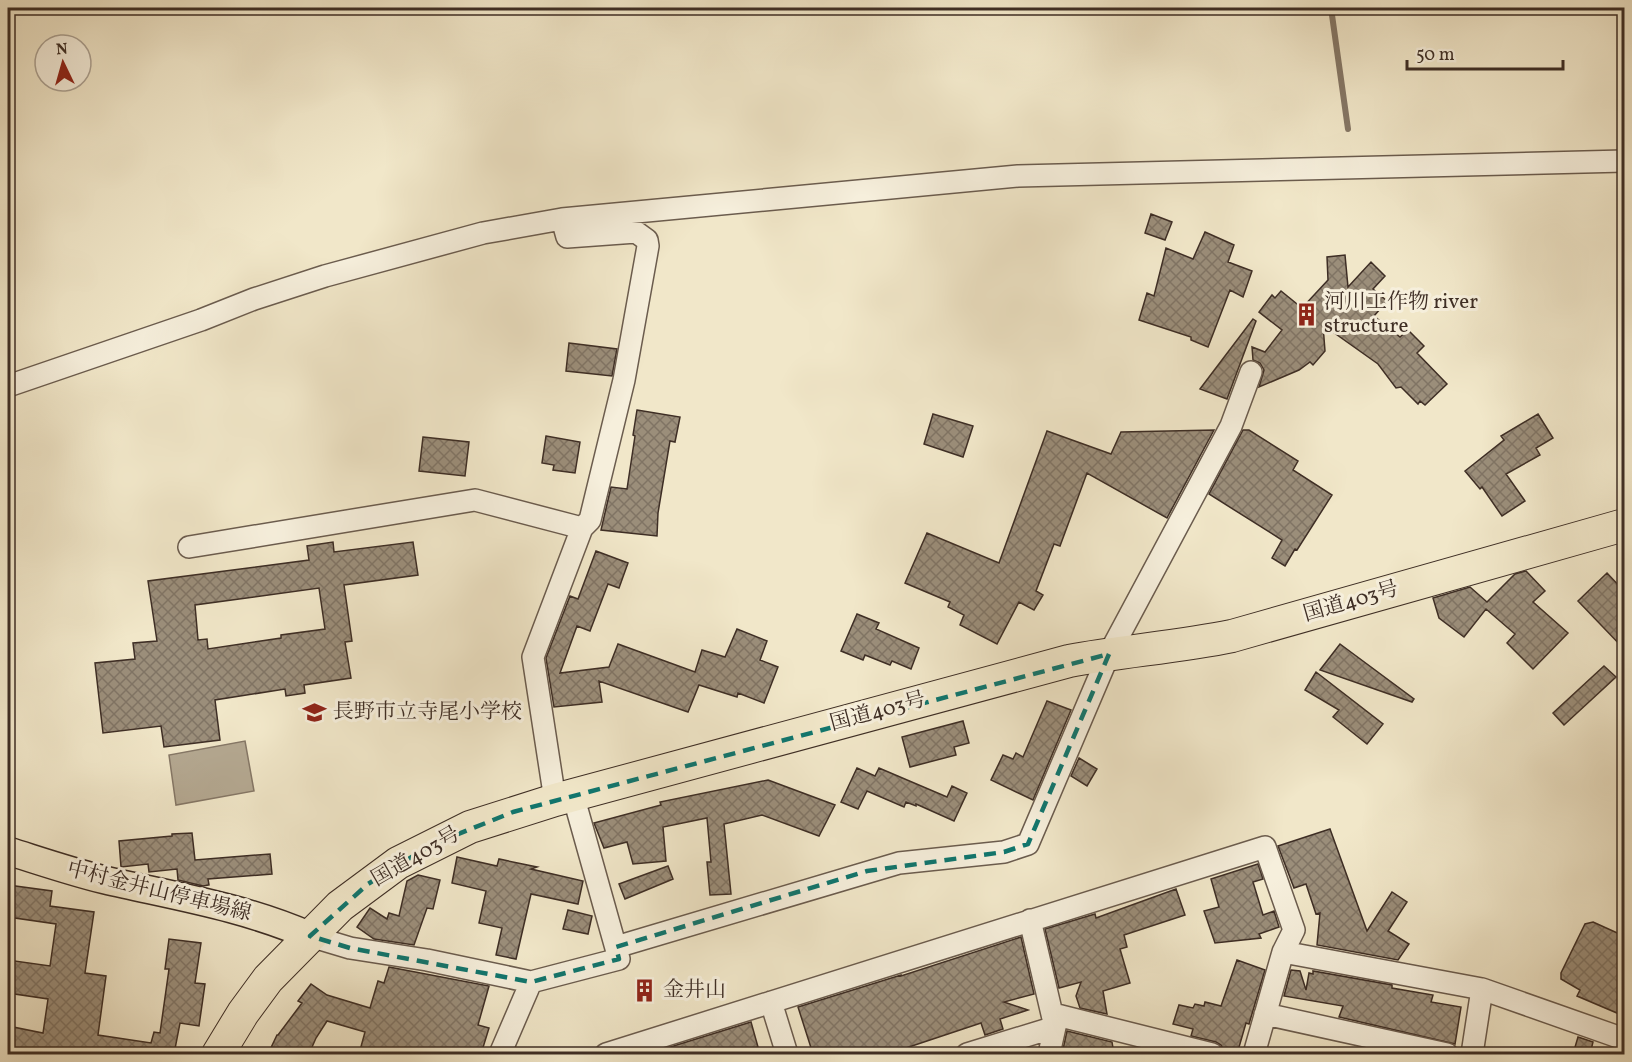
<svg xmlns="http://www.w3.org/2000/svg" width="1632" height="1062" viewBox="0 0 1632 1062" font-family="Vollkorn,'Noto Serif JP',serif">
	<defs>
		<pattern id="building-cross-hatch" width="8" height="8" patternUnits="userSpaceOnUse" patternTransform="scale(1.5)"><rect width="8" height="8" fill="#9b8e7a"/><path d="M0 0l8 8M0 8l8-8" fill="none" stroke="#807464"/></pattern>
	</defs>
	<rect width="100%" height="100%" fill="#f1e7c9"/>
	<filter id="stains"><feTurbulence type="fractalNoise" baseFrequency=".00333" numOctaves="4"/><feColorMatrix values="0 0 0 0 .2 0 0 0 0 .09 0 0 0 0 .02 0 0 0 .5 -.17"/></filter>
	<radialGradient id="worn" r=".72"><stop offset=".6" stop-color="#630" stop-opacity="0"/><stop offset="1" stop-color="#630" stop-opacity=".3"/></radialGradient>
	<!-- water -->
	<path fill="#b4a891" stroke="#857766" stroke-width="1.5" d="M245,741l9,50 -78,14 -7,-50z"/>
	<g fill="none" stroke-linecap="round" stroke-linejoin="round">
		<!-- stream -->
		<path stroke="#857766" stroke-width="6" d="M1331,8l17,121"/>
	</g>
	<!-- building -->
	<path fill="url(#building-cross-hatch)" stroke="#3e2e25" stroke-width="1.5" fill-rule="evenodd" d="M1151,214l21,8 -7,18 -20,-7z
		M1205,232l29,13 -6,17 24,9 -9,26 -13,-7 -22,57 -17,-7v-3l-52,-17 8,-27 7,3 12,-48 27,11z
		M1345,255l3,32 23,-25 14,14 -12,13 14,12 -13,15 26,21 8,-7 16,16 -7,7 30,31 -22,21 -5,-4 -2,3 -17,-17 -5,1 -18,-24 -55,-39 2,26 -12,14 -3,-3 -11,8 -40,17 5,-17 -4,-7 -7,-3 -1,-13 13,5 17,-22 -23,-18 13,-17 3,3 6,-7 21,17 26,-28 -1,-23z
		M1253,319l3,2 -29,78 -27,-10z
		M569,343l48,6 -5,27 -46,-5z
		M637,410l43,7 -5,25 -5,-1 -12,72 -1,23 -56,-6 10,-43 16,2 8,-53 -2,-1z
		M933,414l40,12 -10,31 -39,-13z
		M1538,414l15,24 -17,10 4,7 -34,19 19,27 -23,15 -20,-29 -2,2 -15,-18 39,-31 -3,-4z
		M1214,430l-47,88 -80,-45 -27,73 -6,-2 -18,47 7,4 -9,15 -15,-8 -22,42 -37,-19 4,-10 -16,-8 2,-5 -45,-19 22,-50 72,30 48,-132 64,23 10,-22z
		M1243,430h6l49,31 -5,9 39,25 -35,55 -2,-1 -10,17 -13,-8 10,-18 -73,-46z
		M546,436l34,6 -5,31 -22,-3 1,-5 -12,-2z
		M423,437l46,5 -4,34 -46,-5z
		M333,542l1,10 79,-10 5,33 -74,10 8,56 -7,1 6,36 -47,7 1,8 -19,3 -1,-7 -70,11 5,40 -56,7 -3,-21 -58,7 -8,-70 40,-4 -2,-16 24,-2 -9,-60 161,-21 -2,-14zM319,588l6,41 -44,6v3l-73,11 -1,-10 -9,1 -3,-35z
		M596,551l32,12 -9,25 -11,-4 -18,47 -13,-5 -17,47 49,-6 9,-23 77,28 7,-22 23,7 12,-28 30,12 -7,19 18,7 -14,36 -26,-10 -1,4 -38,-12 -11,27 -89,-31 3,21 -48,5 -8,-49 24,-62 8,3z
		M1526,571l19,20 -12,11 35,31 -35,36 -26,-26 8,-9 -29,-25 -22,28 -25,-19 -6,-20 37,-11 17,15 28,-28z
		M1607,573l17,18v58l-46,-48z
		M857,614l22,9 -3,6 43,19 -8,21 -19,-8 -2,4 -25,-10 -2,5 -22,-9z
		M1340,644l74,55 -2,3 -92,-32z
		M1604,666l12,11 -52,48 -11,-12z
		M1316,672l67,52 -16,20 -34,-27 6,-7 -34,-20z
		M1047,701l24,9 -38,90 -42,-20 12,-25 10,4 3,-6 7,4z
		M963,721l6,22 -15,4 2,8 -46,12 -8,-30z
		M1079,758l18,11 -10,17 -16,-10z
		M857,768l18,8 4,-8 68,29 5,-11 15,7 -13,28 -38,-17v2l-10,-4 -2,5 -37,-16 -9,18 -17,-7z
		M768,780l67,25 -16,31 -57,-21 -38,9 7,70 -21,1 -3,-33h4l-4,-44 -44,9 3,34 -33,3 -6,-22 -23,6 -10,-25 67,-18 -1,-3z
		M1330,829l37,102 25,-39 15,10 -19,29 21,13 -11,16 -81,-15 3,-32 -4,1 -10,-30 -12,4 -16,-42z
		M192,833l3,27 75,-6 2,20 -64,5 1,6 -6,1 -25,-6 -1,-11 -28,3 -1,-8 -27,3 -2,-26 53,-5v-2z
		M457,857l40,9 2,-7 38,8 -6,2 52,12 -5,23 -47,-10 -15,65 -20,-4 6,-27 -23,-5 7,-32 -34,-8z
		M1258,864l5,15 -10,3 10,33 11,-4 5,16 -20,7 2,4 -46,5 -11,-32 15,-4 -8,-28z
		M668,866l5,13 -48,20 -6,-15z
		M418,875l22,5 -7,29 -6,-1 -13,37 -40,-6 -17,-12 13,-19 17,11 2,-6 10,3 8,-35z
		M8,885l44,6 -2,15 44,6 -9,61 21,3 -8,59 53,8 3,-11 6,1 9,-64h-4l4,-30 32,4 -6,40 10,1 -6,42 -19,-3 -6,31h-166v-28l35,7 5,-34 -40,-6v-33l42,6 6,-42 -48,-7z
		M1176,889l9,26 -61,20 3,12 -7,2 10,34 -27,8 4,23 -27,-6 -4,-12 5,-14 -22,6 -14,-59 50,-15 1,4z
		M568,910l24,6 -4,18 -25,-5z
		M1593,922l31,14v80l-47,-20 3,-6 -19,-11v-6l24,-49z
		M1021,937l13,57 -30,8 24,8 -28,9 3,10 -18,6 -4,-12 -93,31h-75l-15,-47 103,-32v1z
		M1237,960l28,10 -16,54 -3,-1 -9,31h-4l-9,-2 -3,-7 -5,-3 -25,-6 2,-7 -20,-5 6,-19 14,3 2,-4 9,2 1,-4 16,4z
		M389,967l100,19 -11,39 11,3 -8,26h-122l6,-22 -38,-11 -11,17 -7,16h-41l9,-19h1l24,-32 -4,-2 13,-17 16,11 43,13 8,-27 6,2z
		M1291,970l9,1 6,19 3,-17 4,1v-3l79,14v3l41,7 -2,7 30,5 -6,37 -116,-27 4,-11 -59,-10z
		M751,1022l7,25 -24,7h-80v-2z
		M1067,1031l45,11 2,12h-52z
		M1578,1037l15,5 -3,12h-17z"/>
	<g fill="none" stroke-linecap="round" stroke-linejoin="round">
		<defs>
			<path id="minor" d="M562,219l5,18 69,-5 11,8 1,6 -24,134 -34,140 -8,8
				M8,386l193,-66 53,-21 71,-23 158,-43 79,-14 456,-43 606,-15
				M189,547l286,-47 107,28 -49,129 22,143
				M1030,920l25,107 -6,27
				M310,936l40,12 77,12 104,22 88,-23 -46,-164
				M616,947l283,-84 105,-11 24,-8 81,-190 122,-228 20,-54
				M1283,952l199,37
				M771,1002l16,52
				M1053,1014l159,40
				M1265,1014l182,40
				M500,1054l31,-72
				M606,1054l659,-207 29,83 -11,22 -29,102
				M967,1054l88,-27
				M1472,1054l10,-65 142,50"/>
			<path id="major" d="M8,851c32,10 64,21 97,29 69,16 139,27 205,56"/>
			<path id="highway" d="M218,1054l25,-41 25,-34 72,-73 58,-43 72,-36 85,-27 514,-139c54,-10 109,-14 163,-25l392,-111"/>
		</defs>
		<!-- minor casing -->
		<use href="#minor" stroke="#6b5c4e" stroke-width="24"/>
		<!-- major casing -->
		<use href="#major" stroke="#3e2e25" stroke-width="30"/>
		<!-- highway casing -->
		<use href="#highway" stroke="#3e2e25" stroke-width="34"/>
		<!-- minor -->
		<use href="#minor" stroke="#f6efdc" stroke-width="21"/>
		<!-- major -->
		<use href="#major" stroke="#f1e7c9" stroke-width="27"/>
		<!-- highway -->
		<use href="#highway" stroke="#f1e7c9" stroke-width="32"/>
	</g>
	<!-- marked area -->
	<path fill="none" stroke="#0f766e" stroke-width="4.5" stroke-dasharray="12 8" stroke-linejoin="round" d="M1109,654l-81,190 -24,8 -137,19 -251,76 3,12 -88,23 -181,-34 -40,-12 58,-52 63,-39 82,-33z"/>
	<!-- icons -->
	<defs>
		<symbol id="building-bare" viewBox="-9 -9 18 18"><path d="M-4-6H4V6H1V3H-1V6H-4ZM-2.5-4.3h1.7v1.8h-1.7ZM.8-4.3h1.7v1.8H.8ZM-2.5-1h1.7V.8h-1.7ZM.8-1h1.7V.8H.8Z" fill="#8f2418" stroke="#f6efdc" stroke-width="2.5" paint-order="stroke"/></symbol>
		<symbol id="school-bare" viewBox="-9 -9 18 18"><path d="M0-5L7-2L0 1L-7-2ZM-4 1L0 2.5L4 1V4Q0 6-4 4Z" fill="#8f2418" stroke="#f6efdc" stroke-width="2.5" paint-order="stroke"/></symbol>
	</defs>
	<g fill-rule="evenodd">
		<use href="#building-bare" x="1290" y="298" width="33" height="33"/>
		<use href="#school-bare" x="298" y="696" width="33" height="33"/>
		<use href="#building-bare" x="628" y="974" width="33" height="33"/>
	</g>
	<g text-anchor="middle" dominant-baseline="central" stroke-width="6" stroke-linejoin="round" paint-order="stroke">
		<!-- poi labels -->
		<g font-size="21" fill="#3e2e25" stroke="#f6efdc" text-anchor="start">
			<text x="1324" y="302">河川工作物 river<tspan x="1324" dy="24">structure</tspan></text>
			<text x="333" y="712">長野市立寺尾小学校</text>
			<text x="663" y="990">金井山</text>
		</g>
		<!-- street labels -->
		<g font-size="21" fill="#3e2e25" stroke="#f6efdc">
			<text transform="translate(1351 602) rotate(-16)">国道403号</text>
			<text transform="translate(878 712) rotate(-15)">国道403号</text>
			<text transform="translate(416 857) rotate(-30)">国道403号</text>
			<text transform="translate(159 892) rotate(14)">中村金井山停車場線</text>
		</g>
	</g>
	<!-- margin -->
	<rect width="1632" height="1062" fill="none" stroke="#f1e7c9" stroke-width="30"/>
	<rect x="9" y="9" width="1614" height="1044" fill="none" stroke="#3e2e25" stroke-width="3"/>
	<rect x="15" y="15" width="1602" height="1032" fill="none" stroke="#3e2e25" stroke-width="1.5"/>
	<!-- north arrow -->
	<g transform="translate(63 63) rotate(355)"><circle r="28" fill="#f6efdc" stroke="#aca293" stroke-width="1.5"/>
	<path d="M0-4.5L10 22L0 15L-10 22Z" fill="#8f2418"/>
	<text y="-9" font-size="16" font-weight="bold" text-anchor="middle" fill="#3e2e25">N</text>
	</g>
	<!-- scale -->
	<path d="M1407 60v9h156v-9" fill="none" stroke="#3e2e25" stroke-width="3"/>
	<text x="1416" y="60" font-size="18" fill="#3e2e25" stroke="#f6efdc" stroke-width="4.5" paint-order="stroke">50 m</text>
	<rect width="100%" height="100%" filter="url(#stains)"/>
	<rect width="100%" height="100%" fill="url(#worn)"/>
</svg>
